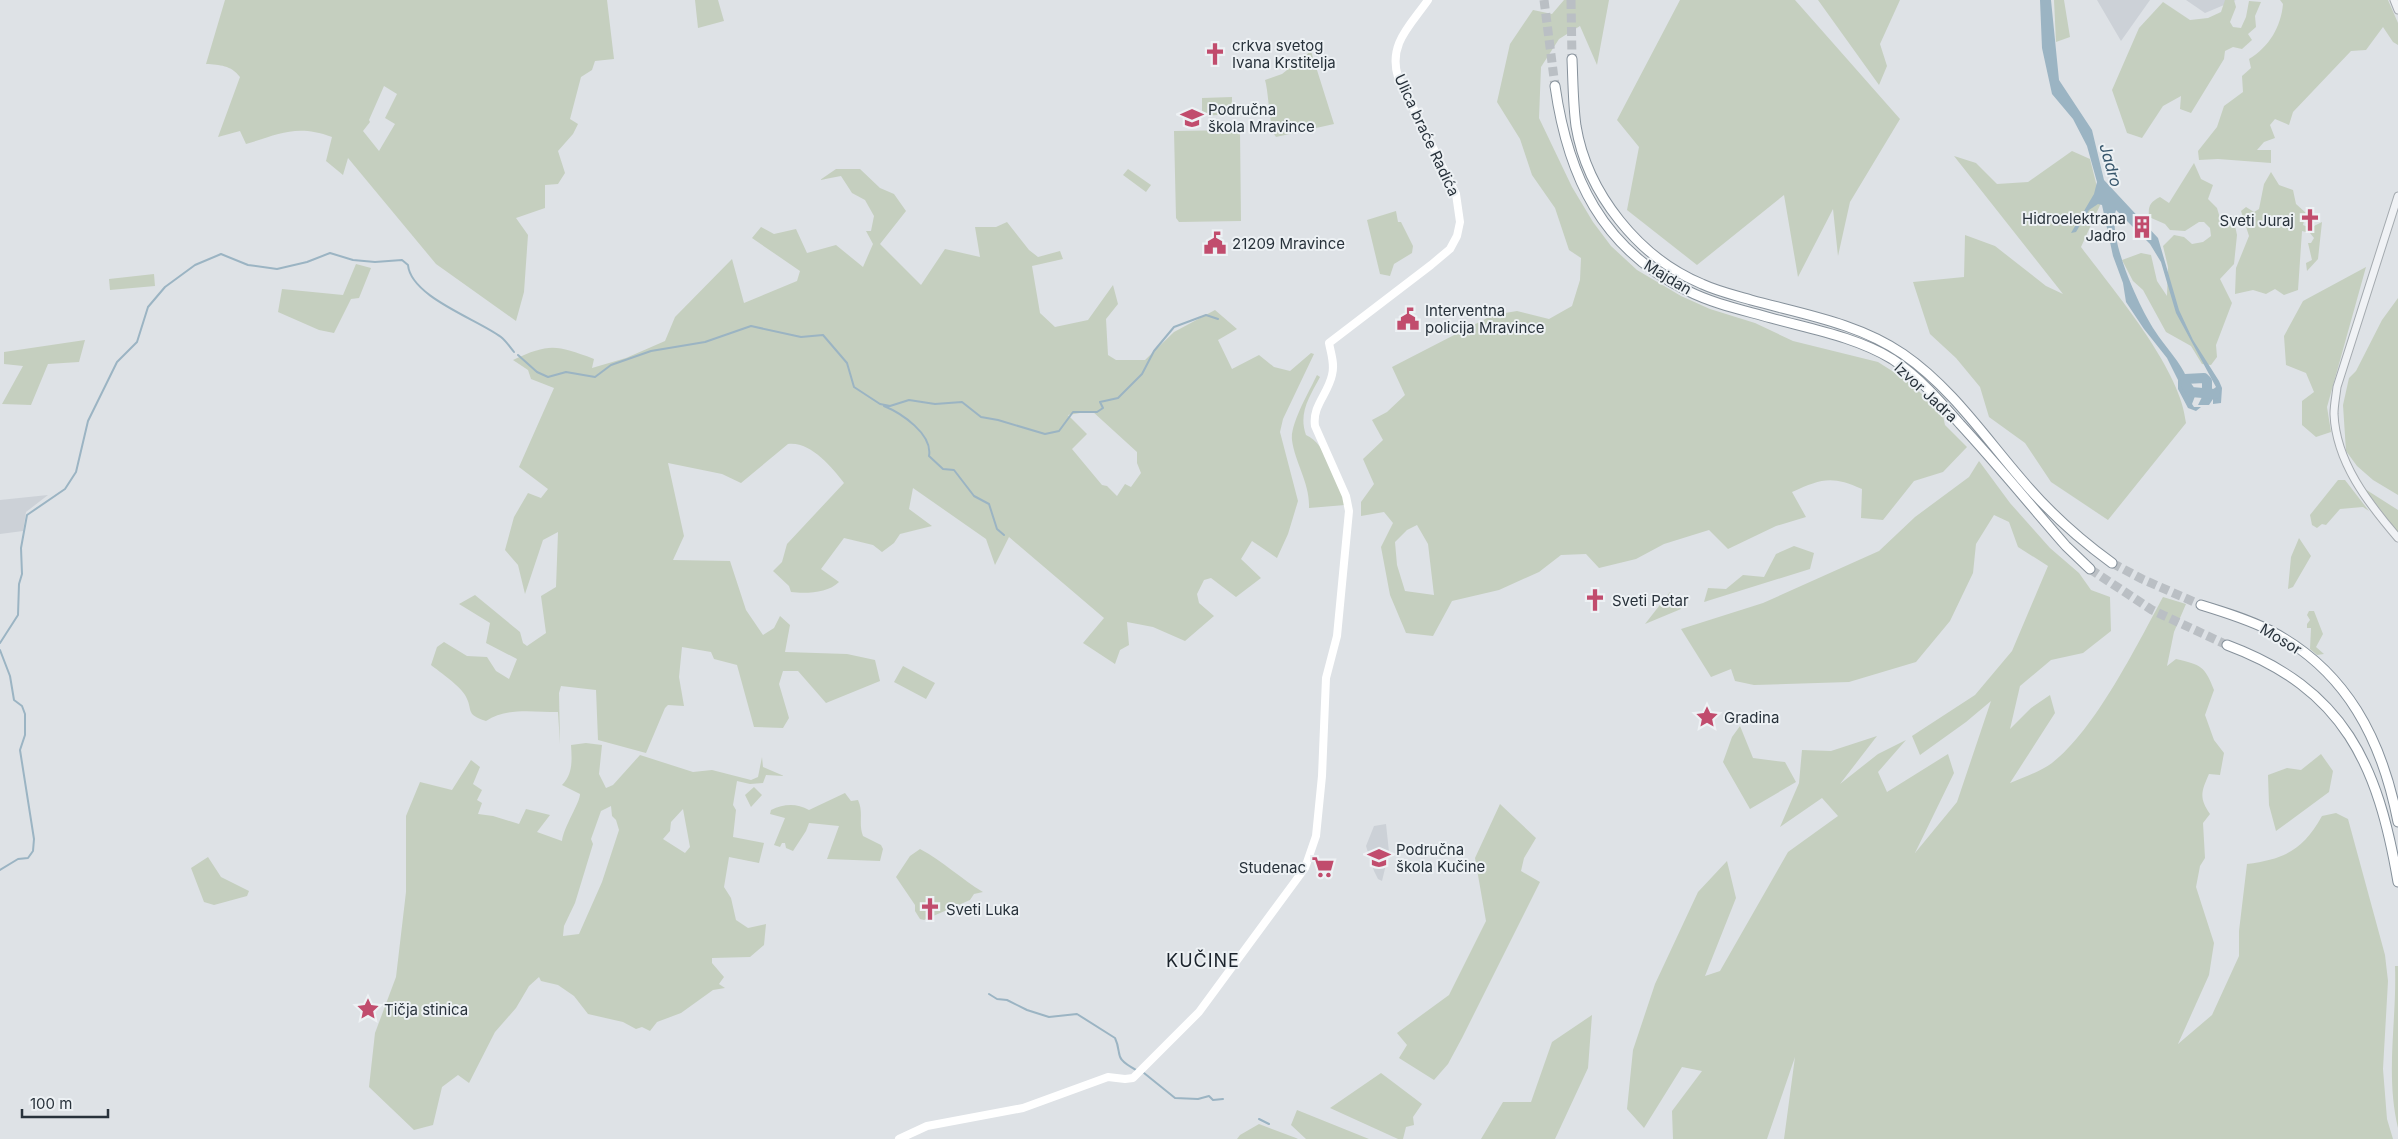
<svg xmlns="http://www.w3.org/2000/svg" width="2398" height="1139" viewBox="0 0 2398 1139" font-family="Inter,sans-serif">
	<rect width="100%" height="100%" fill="#dee2e6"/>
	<!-- built -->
	<path fill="#ccd1d7" d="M2097,0h53l-29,41z
		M2186,0h50l-31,13z
		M48,495l-22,17 -3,19 -23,3v-34z
		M1386,824l3,28 -7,29 -4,-2 -4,-8 -8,-25 8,-20z"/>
	<!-- green -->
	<path fill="#c5cfbf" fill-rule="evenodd" d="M225,0h382l7,59 -19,2 -3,9 -11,7 -11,42 8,5 -5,10 -15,17 7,22 -7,11 -13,1v23l-29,10 12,17 -4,57 -8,29 -80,-57 -88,-106 -5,17 -17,-14 6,-24c-36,-13 -52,-3 -86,7l-6,-13 -22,6 22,-60c-9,-12 -20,-12 -34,-13zM384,86l13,8 -12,24 10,6 -16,27 -16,-20 7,-9 -1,-2z
		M695,0h23l6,21 -26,7z
		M1564,0h45l-12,65 -17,-39 -21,13 -18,28 -2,51 33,69 21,35 18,24 26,24 44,26 29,13 45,14 38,18 85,21 33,21 32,33 2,9 22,22 -24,25 -29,9 -31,39 -22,-2 1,-29c-31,-14 -41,-10 -70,3l14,25 -30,9 -48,23 -19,-19 -45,14 -28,15 -37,9 -13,-14 -25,1 -22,17 -40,18 -47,11 -19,35 -27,-3 -16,-38 -9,-48 12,-24 -9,-11 -23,4v-14l13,-18 -11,-25 20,-19 -11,-20 15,-8 18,-17 -13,-28 101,-52 24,-4 32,8 23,-13 8,-26 1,-22 -12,-8 -14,-42 -23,-33 -12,-36 -23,-37 13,-58 23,-34 19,4zM1417,525l11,19 6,51 -29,-4 -8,-26 -2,-23 12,-12z
		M1680,0h115l105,119 -50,83 -12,54 -5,-47 -35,68 -14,-82 -87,70 -70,-55 12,-63 -22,-27z
		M1818,0h82l-20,44 7,22 -8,19z
		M2054,0h10l6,37 -14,5z
		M2225,0h9l2,7 -6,15 3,5 8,1 5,-11 3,-16 12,1 -6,14 1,11 -8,7 4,6 -10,9 -9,-2 -8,4 -1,8 -33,54 -11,-4 1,-13 -18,10 -21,32 -15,-5 -15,-43 27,-62 24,-26 27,18 18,-2 13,-6z
		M2280,0h108l10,23v22l-5,-3 -10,-15 -17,23 -15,1 -58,61 -4,13 -14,-6 -5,6 5,13 -11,4 -7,8h14v13l-53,-4 -19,1 -1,-9 19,-24 7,-21 19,-14 -1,-16 9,-8 -2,-9c20,-12 32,-32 34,-55z
		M1311,51l23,73 -58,13c-7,-8 -7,-44 -11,-57l17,-6z
		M1232,97v17l-30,2v-18z
		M1240,130l1,91 -62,1 -3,-4 -2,-87z
		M2072,151l18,8 11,44 -20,44c33,44 100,122 105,176l-78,97 -57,-38 -26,-39 -36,-26 -9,-30 -24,-29 -26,-24 -17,-52 51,-5 1,-42 30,11 51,40 17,8 -109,-138 22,7 21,21 31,-2z
		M2194,163l7,16 12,6 -5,14 9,9 3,10 13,-2 4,19 -3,29 -14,15 12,24 -16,42 1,12 -6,8 -9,-1 -11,-18 -25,-14 -23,-42 -10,-9 -11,-21 19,-7 10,2 6,26 10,15 1,-29 -5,-21 11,-11 10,2 8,7 11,-2 8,-6 -1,-8 -6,-6h-5l-14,9 -15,-1 -5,-6 -16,-7c-1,-11 1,-15 11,-20l9,6z
		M836,169h24l20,19 14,6 12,17 -26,33 41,41 24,-36 35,8 -5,-30h21l11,-5 22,28 9,7 22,-6 3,8 -31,7 8,47 15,14 33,-7 25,-35 5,19 -12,15 2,36 8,5h29l29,-28 41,-22 22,19 -19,11 14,29 27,-14 15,12 16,4 21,-18 3,1 -31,65 -3,13 18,69 -10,33 -11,24 -25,-17 -11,18 20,19 -25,19 -25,-19 -7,2 -7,14 2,9 15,13 -29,25 -32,-14 -26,-5 2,23 -9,5 -5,14 -32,-21 21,-25 -95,-81 -14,28 -9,-26 -73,-51 -4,21 23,17 -32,8 -6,9 -12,9 -9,-7 -29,-7 -23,31 18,13c-11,11 -33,12 -48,10l-2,-6 -16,-15 9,-9 5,-18 57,-61c-12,-16 -34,-42 -56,-39l-47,39 -19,-9 -54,-11 16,73 -11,24 57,1 16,49 17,25 11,-7 6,-12 10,9 -5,27 62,2 28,6 5,21 -54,22 -28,-32h-15l-4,13 10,34 -6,10 -29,-1 -17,-62 -23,-6 -3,-7 -29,-5 -3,30 5,29 -16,-1 -3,3 -19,45 -48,-13 -2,-50 -35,-4 -2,7 1,51 -2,-32c-24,0 -52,-5 -72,9 -22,-7 -12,-11 -21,-26 -5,-9 -25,-23 -34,-30l6,-18 7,-5 23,14 20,1 9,14 13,8 8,-20 -31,-16 4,-20 -31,-19 16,-9 45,37 3,11 4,3 19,-13 -5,-37 15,-9 2,-55 -15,8 -18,54 -7,-29 -13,-15 9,-33 14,-24 13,5 7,-9 -29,-22 35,-79 -23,-9 -3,-9 -15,-10c37,-17 43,-15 81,-1l-2,9 34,-10 39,-17 10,-24 57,-58 12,44 53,-22 3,-10 -48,-33 9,-11 13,7 22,-5 11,24 29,-8 27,22 10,-23 -7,-13h5l3,-15 -9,-16 -13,-7 -11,-17 -21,4zM1092,411l45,41v11l4,10 -10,14 -6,-3 -8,12 -10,-10 -5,-1 -30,-36 15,-15 -19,-19z
		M1128,169l23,16 -5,7 -23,-17z
		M2271,172l8,13 14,5 3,14 10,9 -3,12 7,3 12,-6 -4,37 -11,12 -1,-8 6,-3 -4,-17h3l3,-5 -4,-5 -8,-2 -4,59 -14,5 -9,-6 -9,5 -13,-4 -18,4 1,-26 13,-32 -8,-25 5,-4 8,5 5,-3 5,-25z
		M1396,211l2,11h3l12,24 -1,7 -18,11 -4,12 -10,-2 -13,-54z
		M356,264l15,4 -12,30 -8,1 -17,34 -15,-3 -41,-18 4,-23 61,6z
		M2366,267l-39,140 4,25 -15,5 -14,-12v-24l12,-9 -8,-19 -20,-8 -2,-29 19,-35z
		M154,274l1,12 -45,4 -1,-11z
		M2398,298v197l-25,-15 -16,-14 -11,-15 -3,-46 6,-27 7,-7 26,-51z
		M85,340l-6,22 -31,2 -17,41 -29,-1 21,-38 -19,-2v-12z
		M1317,375l3,2c-10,19 -22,36 -14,58 20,8 34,50 39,70l-36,3c1,-25 -14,-45 -17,-68 -2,-16 18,-50 25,-65z
		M1979,461l31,42 40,45 29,25 12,17 19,7 1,34 -28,22 -32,7 -31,26 -10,43 21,-21 19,-13 5,18 -45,70c13,-5 31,-12 42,-20 43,-33 85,-118 111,-166l23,7 -12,28 -7,34 9,-7c25,6 29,7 38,31l-9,25 9,25 10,13 -4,22 -11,-1c-8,18 -10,24 1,40l-7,9 2,35 -5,8 -4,21 18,56 -5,32 -31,69 34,-29 27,-59v-25l8,-67c38,-5 56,-14 75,-48l14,-3 12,6 37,136 3,26 -5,88 4,50 6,20h-609l11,-82 -28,82h-94l-1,-28 30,-40 -20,-4 -38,61 -17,-19 6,-59 22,-66 43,-92 29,-31 9,37 -31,78 15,-5 68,-119 50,-36 -16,-18 -42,29 19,-44 3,-33 29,1 46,-15 -37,48 38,-30 28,-14 -28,32 9,20 61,-38 6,19 -39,80 42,-51 34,-101 -25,21 -46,33 -8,-19 63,-41 37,-44 36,-85 -30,-19 -9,-25 -15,-7 -18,29 -3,29 -23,48 -34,41 -67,20 -95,3 -19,-4 -4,-12 -20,8 -30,-48 82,-26 116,-52 36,-34 54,-40z
		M2338,480h7l24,31 -6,-4 -23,2 -14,16 -4,-1 -5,4 -5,-3 -2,-10z
		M2365,489l33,21v22l-4,-4z
		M2299,538l12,18 -18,31 -5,2 3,-32z
		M1794,546l20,7 -4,16 -106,33 4,-14 18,1 17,-14 21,2 12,-23z
		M1670,592l11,17 -36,15z
		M2309,611h5l9,23 -7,13 8,7 -7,1 -7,-6 1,-21h-4v-4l3,-4 -3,-5z
		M903,666l32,17 -9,16 -32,-17z
		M1740,726l13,32 32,4 11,20 -46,27 -27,-47 9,-25z
		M586,743l16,2 -3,29 7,14 7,-3 27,-30 53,17 19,-2 39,10 7,-3 4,-20 1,10 21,9 -18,-1 -3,8 -13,1 -13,-3 -4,24 3,5 -3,27 31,6 -5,20 -30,-6 -5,30 7,11 5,22 12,8 18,-4 -2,21 -14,12 -38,1v5l12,14 -5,7 6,4 -12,2 -32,23 -24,9 -7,9 -8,-4 -6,2 -13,-7 -35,-8 -14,-18 -16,-11 -17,-4 -2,-4 -10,9 -13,22 -21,24 -26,51 -11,-8 -16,12 -9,38 -19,5 -45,-43 6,-54 21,-56 10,-85v-76l14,-34 32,8 19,-30 9,7 -7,17 9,6 -5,10 5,3 -4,11 15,2 26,8 7,-15 24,6 -13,17 25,9c2,-15 18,-38 18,-47l-18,-9c11,-11 10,-25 9,-40zM611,806l1,10 4,4 3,10 -17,52 -23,52 -16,2 1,-10 11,-23 18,-59 -2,-5 10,-28zM683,809l7,38 -5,6 -22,-14 7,-8 1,-9z
		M2321,754l12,17 -4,21 -53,39 -7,-26 -1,-30 19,-7 14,2z
		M754,787l8,8 -11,12 -6,-12z
		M845,793l6,8 7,-1c6,13 0,23 5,36l18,9 2,4 -3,12 -53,-2 12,-33 -30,-3 -3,8 -13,20 -7,-3 -1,-5h-3l-2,4 -6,-2 11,-27 -15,-4 1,-4c13,-6 25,-7 38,0z
		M1500,804l36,34 -12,20 -3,13 19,11 -78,156 -14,26 -14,16 -35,-22 8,-13 -10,-12 52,-38 37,-74 -11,-63z
		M920,849c23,12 41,30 63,43l-9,2 -4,6 -46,20 -4,-1 -5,-8v-6l-19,-28 14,-21z
		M208,857l13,20 28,14 -2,5 -33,9 -10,-3 -13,-34z
		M2395,966h3v162c-13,-55 -1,-107 -3,-162z
		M1592,1015l-4,53 -33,71h-74l22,-37h28l21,-60z
		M1381,1073l41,31 -9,13 1,8 -8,2 -3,12h-5l-68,-31z
		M1297,1110l72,29h-63l-15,-14z
		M1259,1124l37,14 2,1h-61l3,-4z"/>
	<!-- water -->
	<path fill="#9bb4c3" d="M2040,0h11l8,80 33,50 12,50 54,58 21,72 14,30 26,41 3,7 -1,15 -8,1v-5l-4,6h-11l10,-20 3,6 5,-4 -40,-74 -15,-51 -11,-18 -34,-34c-9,27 23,97 39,121 9,14 21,26 29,41 3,5 4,12 7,17l6,2 -5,13 2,3h7l-5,4 -8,-3 -10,-19v-9l-11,-22 -23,-29 -18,-27 -3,-19 -10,-27 -11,-51 -4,-1 -9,6 -13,22 -5,1 23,-39 3,-12 -10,-36 -14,-27 -21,-25 -10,-46z"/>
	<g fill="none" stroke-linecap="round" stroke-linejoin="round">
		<!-- stream -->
		<path stroke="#9bb4c3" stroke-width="2" d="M518,355l19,17 11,5 18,-5 29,5 16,-12 40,-14 54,-9 46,-16 50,11 22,-2 24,28 7,24 26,17 10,2 19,-6 26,4 27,-2 19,15 17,3 47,14 14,-3 14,-19h24l6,-4 -3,-6 18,-4 24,-24 12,-23 20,-24 32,-12 12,4
			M884,406c17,7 49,28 45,50l14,13 11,1 20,26 15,8 8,25 7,6
			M0,643l18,-28 1,-31 3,-10 -1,-26 6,-33 38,-26 11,-17 12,-51 29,-59 20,-20 11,-35 17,-20 30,-22 26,-11 27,11 29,4 30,-7 23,-9 23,7 22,2 27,-2 6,5c3,32 69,54 93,72 5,4 9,10 13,15
			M0,650l10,26 4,24 8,6 3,8v21l-5,15 14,89 -1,12 -5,7 -10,1 -18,11
			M989,994l8,5 10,1 20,10 22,7 28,-3 38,24c8,17 -3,19 21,32
			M1144,1073l31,25 23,1 11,-3 4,4 10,-1
			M1259,1119l10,5"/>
		<!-- river -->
		<path stroke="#9bb4c3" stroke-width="10" d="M2185,379l19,-1 3,3v11
			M2186,385l5,7 24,2"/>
		<!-- trunk-tunnel -->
		<path stroke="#babfc4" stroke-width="9" stroke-dasharray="9 4.5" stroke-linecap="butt" d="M1544,0l11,86
			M1571,0l1,59
			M2112,563l30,16 59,26
			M2090,569l62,41 75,35"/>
		<defs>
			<path id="tertiary" d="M2394,0l4,10
				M2398,196l-61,191c-1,9 -3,18 -3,27 2,48 34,89 64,124"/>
			<path id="trunk" d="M1572,59c1,22 1,45 4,67 11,67 63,132 126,158 15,7 32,11 49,16 51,14 107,23 152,54 48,33 81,82 119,126 26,31 57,59 90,83
				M1555,86c13,91 47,163 133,205 26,13 55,19 83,27 40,11 85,19 121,41 26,17 47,41 68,65 37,40 71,82 106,122l24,23
				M2201,605c23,7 46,14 68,25 78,40 113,110 129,192
				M2227,645c118,44 151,120 171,237"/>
		</defs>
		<!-- tertiary casing -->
		<use href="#tertiary" stroke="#a4aaaf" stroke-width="9"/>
		<!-- trunk casing -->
		<use href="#trunk" stroke="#86919b" stroke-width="11"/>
		<!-- tertiary -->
		<use href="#tertiary" stroke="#f0f2f5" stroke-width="7"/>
		<!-- secondary -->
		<path stroke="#fff" stroke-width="8" d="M899,1139l28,-13 96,-18 85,-31 17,2 8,-1 66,-66 106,-144 11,-32 6,-60 4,-98 11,-42 12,-125 -3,-15 -31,-70c-3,-20 13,-32 17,-51 3,-11 -1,-21 -3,-32l102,-78 19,-16 7,-13 3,-14 -4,-28 -58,-117c-10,-33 12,-51 30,-77"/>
		<!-- trunk -->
		<use href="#trunk" stroke="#fff" stroke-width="9"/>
	</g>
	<!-- icons -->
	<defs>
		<symbol id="church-bare" viewBox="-9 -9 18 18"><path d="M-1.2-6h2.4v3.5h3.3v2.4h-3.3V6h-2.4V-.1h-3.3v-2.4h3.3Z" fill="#c14c6d" stroke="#edf1f4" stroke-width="2.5" paint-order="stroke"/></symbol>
		<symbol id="school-bare" viewBox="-9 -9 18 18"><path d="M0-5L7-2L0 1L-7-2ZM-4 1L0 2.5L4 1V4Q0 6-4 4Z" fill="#c14c6d" stroke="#edf1f4" stroke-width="2.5" paint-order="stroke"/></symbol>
		<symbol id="building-bare" viewBox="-9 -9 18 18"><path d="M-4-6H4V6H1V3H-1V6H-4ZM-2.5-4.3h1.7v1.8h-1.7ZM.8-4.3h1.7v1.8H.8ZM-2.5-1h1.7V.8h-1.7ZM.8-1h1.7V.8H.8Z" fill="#c14c6d" stroke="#edf1f4" stroke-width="2.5" paint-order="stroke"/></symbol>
		<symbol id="civic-bare" viewBox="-9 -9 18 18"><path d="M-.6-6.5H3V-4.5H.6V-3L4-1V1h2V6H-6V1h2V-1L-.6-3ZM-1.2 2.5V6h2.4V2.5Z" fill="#c14c6d" stroke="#edf1f4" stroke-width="2.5" paint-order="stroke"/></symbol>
		<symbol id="sight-bare" viewBox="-9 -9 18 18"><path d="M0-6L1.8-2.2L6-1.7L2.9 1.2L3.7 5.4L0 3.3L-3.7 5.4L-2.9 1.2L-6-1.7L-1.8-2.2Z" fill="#c14c6d" stroke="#edf1f4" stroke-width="2.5" paint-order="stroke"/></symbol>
		<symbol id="supermarket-bare" viewBox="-9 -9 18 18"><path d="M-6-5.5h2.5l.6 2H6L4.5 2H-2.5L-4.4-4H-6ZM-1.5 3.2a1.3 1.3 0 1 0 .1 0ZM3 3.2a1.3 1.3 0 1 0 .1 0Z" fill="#c14c6d" stroke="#edf1f4" stroke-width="2.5" paint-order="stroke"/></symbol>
	</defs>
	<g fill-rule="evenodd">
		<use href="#church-bare" x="1199" y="38" width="32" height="32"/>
		<use href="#school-bare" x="1176" y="102" width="32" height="32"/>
		<use href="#church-bare" x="2294" y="204" width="32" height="32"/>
		<use href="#building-bare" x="2126" y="211" width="32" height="32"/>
		<use href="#civic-bare" x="1199" y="227" width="32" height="32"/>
		<use href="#civic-bare" x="1392" y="303" width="32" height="32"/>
		<use href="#church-bare" x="1579" y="584" width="32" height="32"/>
		<use href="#sight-bare" x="1691" y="701" width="32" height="32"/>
		<use href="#school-bare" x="1363" y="842" width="32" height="32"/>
		<use href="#supermarket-bare" x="1307" y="851" width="32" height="32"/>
		<use href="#church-bare" x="914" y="893" width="32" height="32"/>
		<use href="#sight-bare" x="352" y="993" width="32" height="32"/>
	</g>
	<g text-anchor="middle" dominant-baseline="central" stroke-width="4" stroke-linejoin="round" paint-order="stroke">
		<!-- poi labels -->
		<g font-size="15" fill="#28323b" stroke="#edf1f4" text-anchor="start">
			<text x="1232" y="45">crkva svetog<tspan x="1232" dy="17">Ivana Krstitelja</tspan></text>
			<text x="1208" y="109">Područna<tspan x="1208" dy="17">škola Mravince</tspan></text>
			<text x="2126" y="218" text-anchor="end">Hidroelektrana<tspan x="2126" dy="17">Jadro</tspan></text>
			<text x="2294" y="220" text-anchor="end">Sveti Juraj</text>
			<text x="1232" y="243">21209 Mravince</text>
			<text x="1425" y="310">Interventna<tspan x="1425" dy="17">policija Mravince</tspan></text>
			<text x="1612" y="600">Sveti Petar</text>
			<text x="1724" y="717">Gradina</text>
			<text x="1396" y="849">Područna<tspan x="1396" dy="17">škola Kučine</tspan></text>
			<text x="1306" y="867" text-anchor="end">Studenac</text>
			<text x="946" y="909">Sveti Luka</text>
			<text x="384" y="1009">Tičja stinica</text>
		</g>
		<!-- street labels -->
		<g font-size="15" fill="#28323b" stroke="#edf1f4">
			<text transform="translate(1427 135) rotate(65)">Ulica braće Radića</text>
			<text transform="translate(1668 277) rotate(31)">Majdan</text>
			<text transform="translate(1926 392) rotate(43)">Izvor Jadra</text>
			<text transform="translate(2281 639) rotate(31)">Mosor</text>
		</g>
		<!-- water labels -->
		<g font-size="16" font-style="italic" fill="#36556b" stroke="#edf1f4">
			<text transform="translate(2111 165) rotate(74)">Jadro</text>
		</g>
		<!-- quarter labels -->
		<g font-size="18" letter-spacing="1" fill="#1b232c" stroke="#edf1f4">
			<text x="1203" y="960">KUČINE</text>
		</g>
	</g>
	<!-- scale -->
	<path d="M22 1109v8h86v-8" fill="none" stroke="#28323b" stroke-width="2.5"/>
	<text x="30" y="1109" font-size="15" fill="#28323b" stroke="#edf1f4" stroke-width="4" paint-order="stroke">100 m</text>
</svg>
